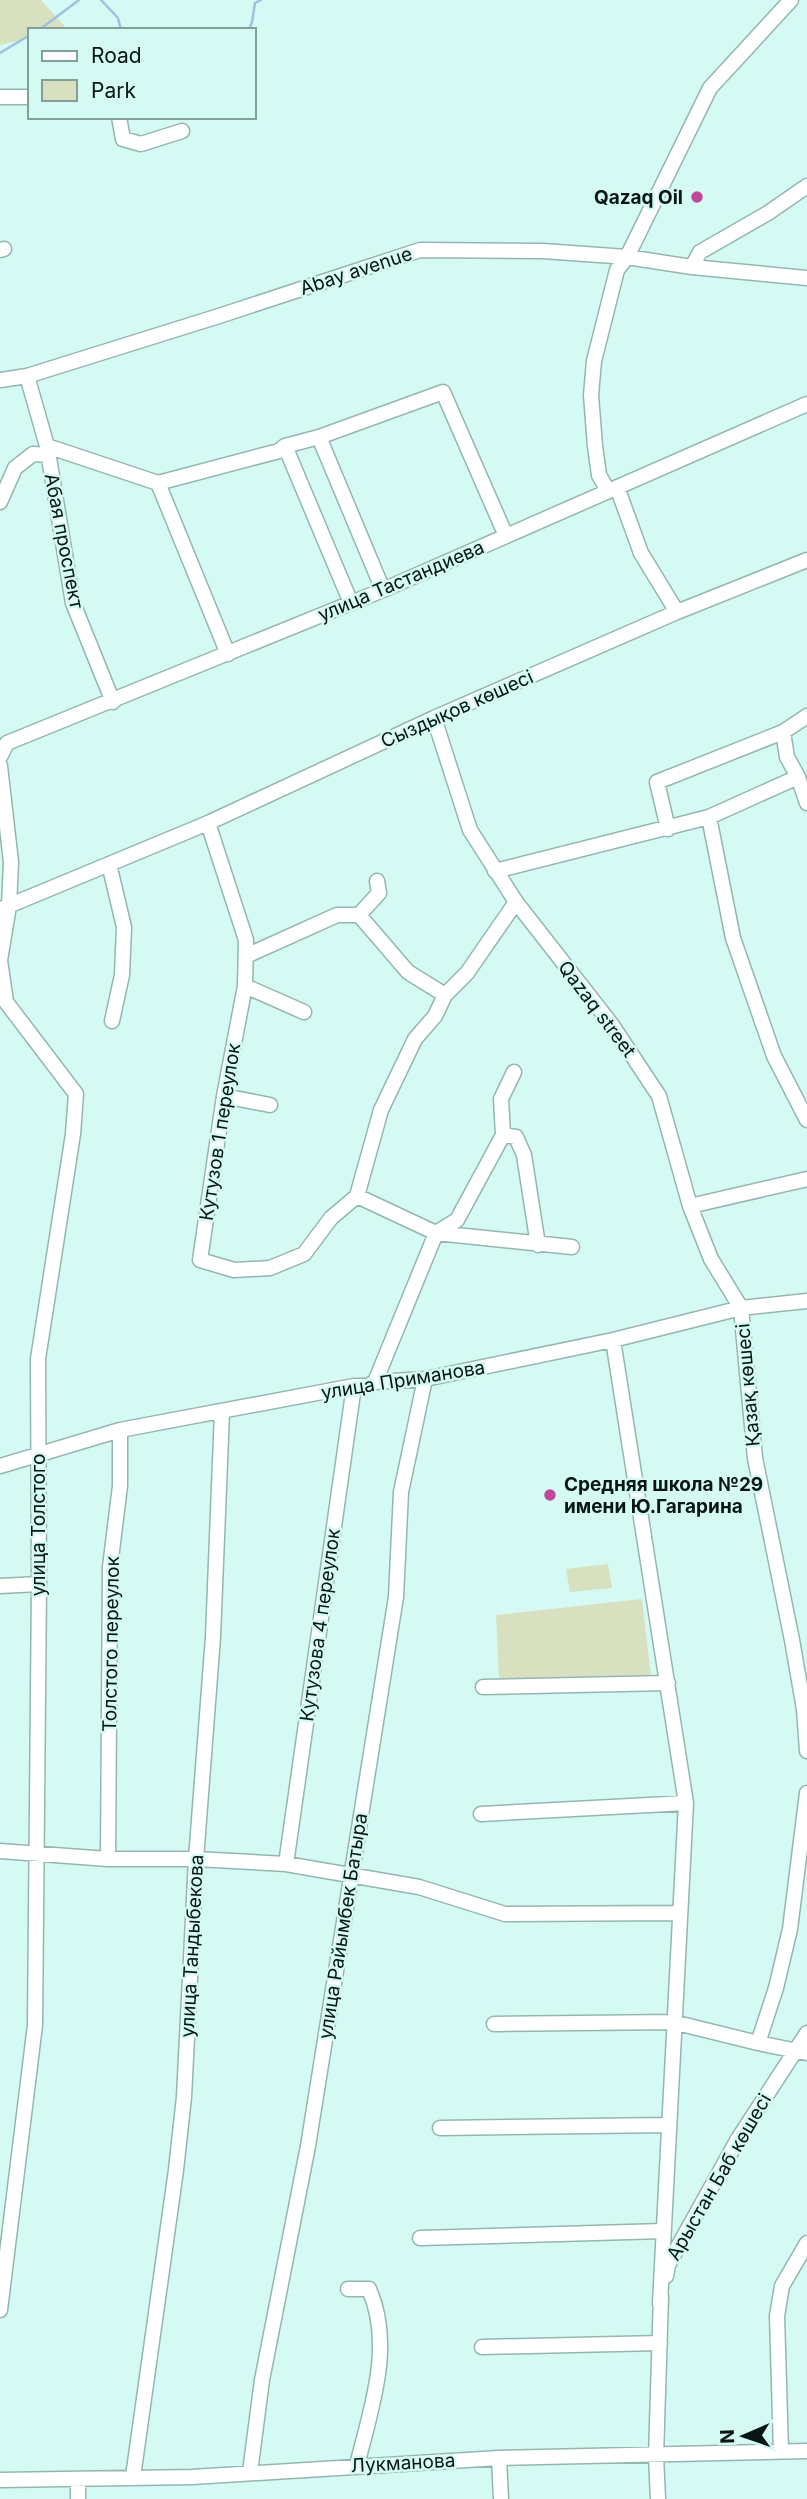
<svg xmlns="http://www.w3.org/2000/svg" width="807" height="2499" viewBox="0 0 807 2499" font-family="Inter,sans-serif">
	<rect width="100%" height="100%" fill="#d4faf3"/>
	<!-- green -->
	<path fill="#d8e0c0" d="M0,0h41l26,29 -37,1v8l-30,7z
		M608,1564l4,24 -42,4 -4,-23z
		M642,1599l9,78 -152,2 -3,-64z"/>
	<g fill="none" stroke-linecap="round" stroke-linejoin="round">
		<!-- stream -->
		<path stroke="#9dc1e3" stroke-width="2.5" d="M101,0l17,18 3,12
			M39,30l40,-30
			M249,30l3,-8 3,-19 6,-3
			M0,53l30,-18
			M139,117l2,2 7,-2"/>
		<defs>
			<path id="minor" d="M0,97h30
				M119,117l4,22 18,5 41,-13
				M0,250l4,-1
				M692,267l8,-15 68,-39 39,-27
				M27,376l20,70 26,157 40,99
				M0,380l27,-4 192,-60 201,-66 123,1 84,6 65,10 115,11
				M319,437l64,153
				M47,446l111,37 121,-32 6,-5 34,-9 124,-45 63,144
				M285,446l66,157
				M158,483l70,171
				M617,487l24,66 36,59
				M608,491l-9,-16 -4,-29 -4,-51 3,-34 23,-91 10,-13 83,-169 81,-88
				M0,502l15,-34 18,-14 15,1
				M434,718l36,112 46,72 96,123 47,71 31,110 21,53 30,49 14,150 37,182 12,69 3,42
				M783,732l4,25 11,20 9,26
				M0,757l7,-14 376,-153 424,-186
				M0,766l11,96 -2,44 -9,54 6,42 70,92 -3,40 -35,225 1,225 -4,441 -35,285
				M709,817l24,121 41,118 33,64
				M208,823l38,117 -1,46 -21,110 -24,164 34,10 36,-2 34,-14 27,-36 26,-22 24,-86 34,-71 20,-23 10,-21 22,-22 49,-71
				M668,829l-11,-47 126,-50 24,-16
				M109,864l15,63 -2,48 -10,46
				M495,871l214,-54 89,-40
				M1,909l207,-86 226,-105 243,-106 130,-52
				M359,915l49,57 37,23
				M246,956l91,-41h22l20,-22 -2,-12
				M245,986l59,26
				M224,1096l46,9
				M503,1135l13,2 8,18 14,90
				M357,1196l79,37 136,14
				M690,1206l117,-27
				M613,1340l73,463 -26,501
				M375,1382l61,-149 21,-13 46,-85 -2,-36 13,-27
				M0,1466l120,-36 234,-44h14l7,-4 50,-3 188,-39 128,-32 66,-7
				M0,1586l39,-2
				M483,1687l185,-4
				M481,1814l205,-11
				M0,1851l108,8h88l90,5 133,23 86,27 175,-1
				M108,1859l2,-292 10,-81v-56
				M286,1864l68,-478
				M494,2024l179,-2 85,21 49,10
				M758,2043l18,-55 14,-59 17,-136
				M440,2128l228,-3
				M420,2238l243,-7
				M666,2276l2,-11 70,-126 69,-106
				M348,2289h21c25,56 2,120 -12,176
				M482,2347l178,-4
				M781,2452l-4,-136 5,-30 25,-43
				M499,2458l2,41
				M250,2472l12,-92 46,-234 88,-549 5,-105 24,-113
				M133,2477l43,-307 8,-73 12,-238 17,-222 9,-225
				M0,2480l192,-3 307,-19 308,-7
				M78,2499v-20
				M658,2499l-2,-43 5,-160"/>
		</defs>
		<!-- minor casing -->
		<use href="#minor" stroke="#93b7b0" stroke-width="17"/>
		<!-- minor -->
		<use href="#minor" stroke="#fff" stroke-width="14"/>
	</g>
	<!-- markers -->
	<g fill="#c0489c" stroke="#d4faf3" stroke-width="2.5">
		<circle cx="697" cy="197" r="7"/>
		<circle cx="550" cy="1495" r="7"/>
	</g>
	<g text-anchor="middle" dominant-baseline="central" stroke-width="5" stroke-linejoin="round" paint-order="stroke">
		<!-- poi labels -->
		<g font-size="19" font-weight="bold" fill="#081614" stroke="#d4faf3" text-anchor="end">
			<text x="683" y="197">Qazaq Oil</text>
			<text x="564" y="1484" text-anchor="start">Средняя школа №29<tspan x="564" dy="22">имени Ю.Гагарина</tspan></text>
		</g>
		<!-- street labels -->
		<g font-size="19" fill="#081614" stroke="#d4faf3">
			<text transform="translate(356 271) rotate(-18)">Abay avenue</text>
			<text transform="translate(64 541) rotate(79)">Абая проспект</text>
			<text transform="translate(401 581) rotate(-23)">улица Тастандиева</text>
			<text transform="translate(457 709) rotate(-24)">Сыздықов көшесі</text>
			<text transform="translate(597 1009) rotate(53)">Qazaq street</text>
			<text transform="translate(220 1132) rotate(-81)">Кутузов 1 переулок</text>
			<text transform="translate(403 1380) rotate(-9)">улица Приманова</text>
			<text transform="translate(748 1385) rotate(-95)">Қазақ көшесі</text>
			<text transform="translate(38 1525) rotate(-90)">улица Толстого</text>
			<text transform="translate(320 1625) rotate(-82)">Кутузова 4 переулок</text>
			<text transform="translate(111 1644) rotate(-89)">Толстого переулок</text>
			<text transform="translate(343 1926) rotate(-81)">улица Райымбек Батыра</text>
			<text transform="translate(192 1946) rotate(-87)">улица Тандыбекова</text>
			<text transform="translate(719 2177) rotate(-60)">Арыстан Баб көшесі</text>
			<text transform="translate(403 2463) rotate(-3)">Лукманова</text>
		</g>
	</g>
	<!-- legend -->
	<rect x="28" y="28" width="228" height="91" fill="#d4faf3" stroke="#829f9a" stroke-width="2"/>
	<rect x="42" y="51" width="35" height="10" fill="#ffffff" stroke="#829f9a" stroke-width="2"/>
	<text x="91" y="63" font-size="21" fill="#081614">Road</text>
	<rect x="42" y="80" width="35" height="21" fill="#d8e0c0" stroke="#829f9a" stroke-width="2"/>
	<text x="91" y="98" font-size="21" fill="#081614">Park</text>
	<!-- north arrow -->
	<g transform="translate(744 2436) rotate(268)" stroke="#d4faf3" stroke-width="5" paint-order="stroke">
	<path d="M0-5L12 26L0 18L-12 26Z" fill="#081614"/>
	<text y="-10" font-size="19" font-weight="bold" text-anchor="middle" fill="#081614">N</text>
	</g>
</svg>
